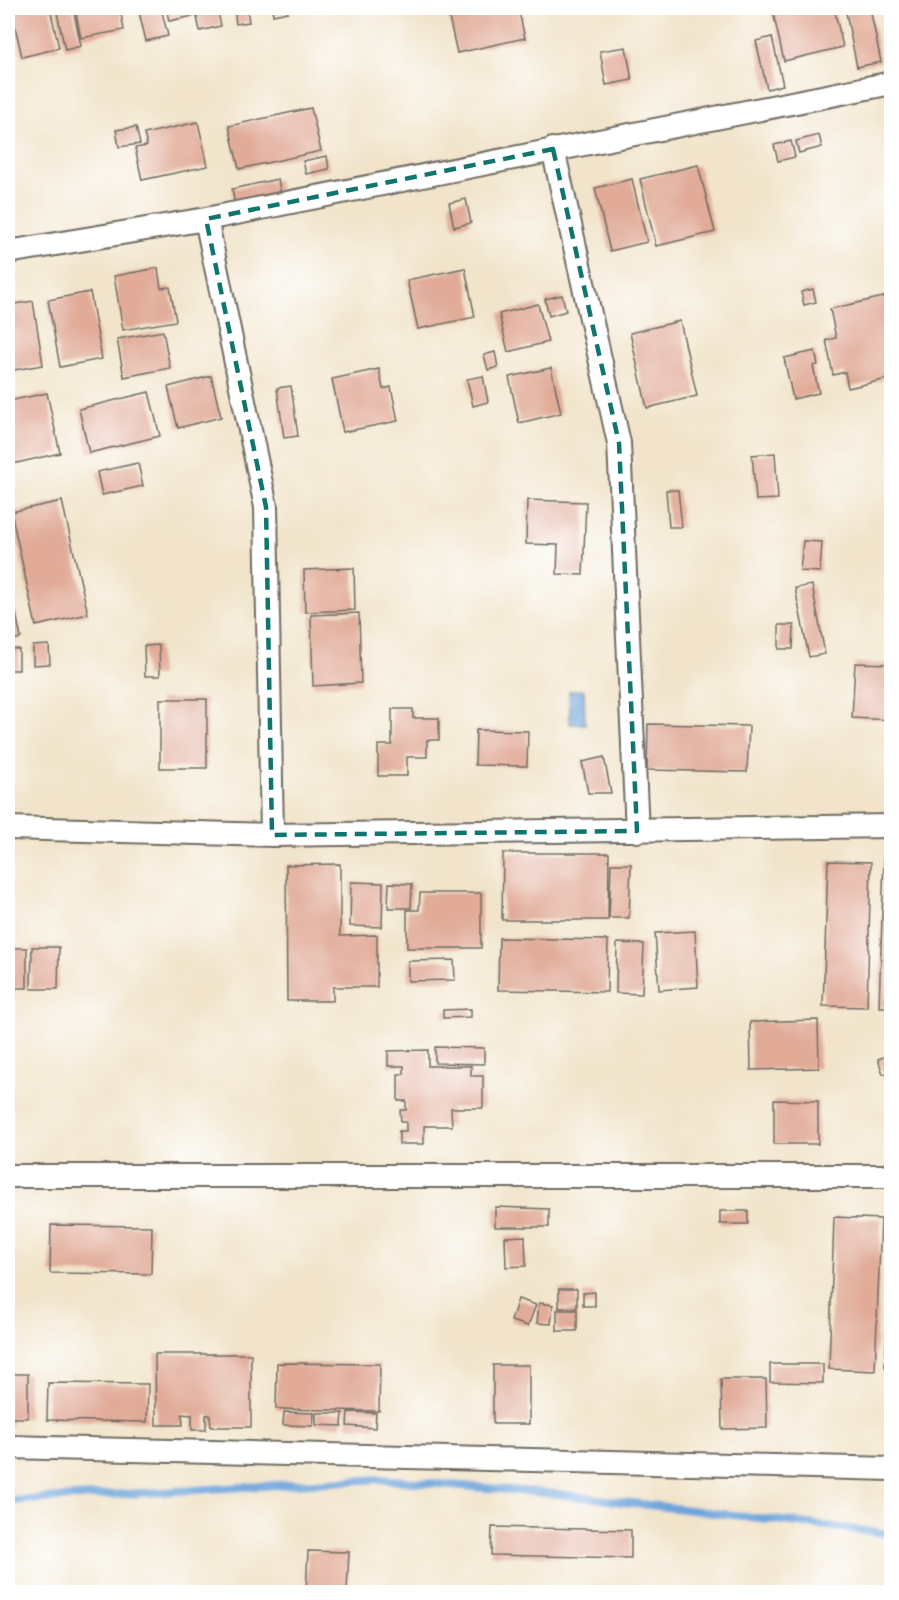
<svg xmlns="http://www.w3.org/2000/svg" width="899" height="1600" viewBox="0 0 899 1600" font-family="'Comic Neue',sans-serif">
	<rect width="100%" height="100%" fill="#fff"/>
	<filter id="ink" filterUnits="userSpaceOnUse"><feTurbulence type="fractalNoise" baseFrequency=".0167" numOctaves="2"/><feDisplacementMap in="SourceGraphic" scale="12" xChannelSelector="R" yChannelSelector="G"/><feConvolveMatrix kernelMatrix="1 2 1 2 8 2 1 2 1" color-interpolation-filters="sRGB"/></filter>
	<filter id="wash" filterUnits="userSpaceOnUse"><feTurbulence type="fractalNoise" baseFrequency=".008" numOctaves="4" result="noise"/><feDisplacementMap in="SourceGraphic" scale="24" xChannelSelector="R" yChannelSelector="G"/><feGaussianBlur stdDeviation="1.35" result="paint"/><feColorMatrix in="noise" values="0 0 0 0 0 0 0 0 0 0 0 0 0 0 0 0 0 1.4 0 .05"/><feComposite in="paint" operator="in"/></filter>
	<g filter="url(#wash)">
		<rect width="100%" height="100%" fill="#f1e4ca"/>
		<!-- water -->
		<path fill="#6da4db" stroke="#4c6883" stroke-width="1.5" d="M584,690l1,34h-15l-1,-33z"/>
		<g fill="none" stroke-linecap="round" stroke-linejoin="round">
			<!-- stream -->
			<path stroke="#6da4db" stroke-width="8" d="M8,1501l371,-22 178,15 335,40"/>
		</g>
		<g id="blocks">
			<!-- building -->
			<path fill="#e1ab98" d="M11,8h39l9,40 -37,9z
				M56,8h17l8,38 -16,4z
				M75,8h45l4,22 -43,8z
				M138,8h23l7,28 -22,5z
				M166,8h25l2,8 -24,5z
				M195,8h22l4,18 -21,5z
				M234,8h13l2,14 -13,2z
				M272,8h15l1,4 -15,3z
				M472,8h46l7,30 -68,15 -9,-40z
				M772,8h62l9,39 -59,14z
				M845,8h25l11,54 -24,5z
				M772,37l11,48 -16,4 -11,-48z
				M626,47l6,33 -26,5 -6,-34z
				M311,108l10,43 -82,18 -10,-43z
				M198,122l10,44 -66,14 -7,-32 12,-2 -3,-12z
				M136,127l4,17 -21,3 -3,-17z
				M819,135l3,12 -23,6 -3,-12z
				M791,141l4,16 -17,4 -4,-16z
				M327,156l2,13 -23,5 -3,-13z
				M698,165l17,67 -59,14 -16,-67z
				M278,179l3,17 -46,10 -3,-17z
				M632,179l15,63 -37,9 -15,-63z
				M466,199l5,24 -17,4 -5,-24z
				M158,268l3,20 9,-1 6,34 -53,9 -9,-54z
				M465,268l10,49 -57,12 -11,-49z
				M813,289l3,13 -12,3 -3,-13z
				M90,292l12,67 -42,8 -12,-67z
				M562,295l4,16 -17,5 -4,-17z
				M892,295v83l-44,10 -3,-16 -12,3 -7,-35 10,-2 -6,-29z
				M33,301l10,64 -35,6v-66z
				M538,304l10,38 -40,10 -9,-38z
				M680,321l17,75 -50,12 -17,-75z
				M163,331l7,37 -46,9 -7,-38z
				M815,351l3,14 -5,1 6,27 -26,6 -9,-41z
				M495,352l3,15 -10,3 -4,-15z
				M551,368l10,45 -42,10 -10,-46z
				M379,369l4,20 8,-2 7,34 -55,11 -11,-53z
				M211,376l10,41 -43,11 -10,-41z
				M483,376l5,26 -15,4 -6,-27z
				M291,386l7,50 -14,2 -7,-50z
				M149,392l11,44 -71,17 -10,-44z
				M47,393l13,60 -52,12v-64z
				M775,453l3,46 -22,1 -4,-45z
				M138,463l5,23 -41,9 -5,-23z
				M666,490h12l4,37h-13z
				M527,500l59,2 -3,73 -26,-1 1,-29 -32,-1z
				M62,501l26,113 -52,12 -25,-114z
				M803,541l19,1 -2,30 -20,-1z
				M354,568l1,42 -50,2 -1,-42z
				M8,574l13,64 -13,3z
				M812,585l13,69 -16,3 -14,-69z
				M359,613l2,70 -48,3 -2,-71z
				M779,625h15l-1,24h-14z
				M49,645l1,19 -17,1v-19z
				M159,645l1,31h-15l-1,-30z
				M8,649h11v21h-11z
				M855,663l37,1v56l-40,-2z
				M160,699h47v69h-47z
				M392,709h21v9h26v22h-12v17h-20v19h-29v-31h14z
				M648,724l101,2 -2,46 -100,-2z
				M476,730l52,1 -1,35 -52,-1z
				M604,757l7,36h-23l-6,-31z
				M503,853h106l-1,67h-106z
				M884,859h8v148h-13z
				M828,861l43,1 -4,145 -44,-1z
				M340,864v72l37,-1v52h-44v14h-46l-1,-136z
				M611,864h20l-2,54h-20z
				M351,882l32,1 -1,44 -32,-1z
				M389,883l23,1 -1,24h-23z
				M420,893h61v55h-74v-38h12z
				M695,931l3,56 -39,3 -4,-57z
				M499,938l109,2 -1,52 -109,-2z
				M617,943l27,1 -2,50 -26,-1z
				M32,947h27l-1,42h-27z
				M8,948h19v40h-19z
				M454,960l1,20 -47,1v-20z
				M471,1009v8l-28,1v-8z
				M818,1020l1,48 -68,2 -1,-48z
				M435,1047l49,1v16l-49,-1z
				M428,1050v16h43v10h12v32h-32l1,18h-28v18h-25v-13h7v-9h-5l-1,-12h6v-9h-8v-27h6v-8h-16v-15z
				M889,1055l3,17 -9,2 -5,-15z
				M774,1100l44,1v43h-44z
				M495,1207l54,2v18h-54z
				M720,1211h28v13h-28z
				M834,1217l47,2 -6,152 -46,-2z
				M51,1225l101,1 -1,48 -101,-1z
				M525,1236l1,30 -20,1 -1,-30z
				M890,1256h2v111h-7z
				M559,1289h18v19h-18z
				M595,1292v14h-12v-13z
				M518,1299l18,6 -8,21 -17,-5z
				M539,1303l14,2 -2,19 -14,-1z
				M557,1310h20v21h-20z
				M155,1354h96v73h-40l-1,-12h-4v15h-14v-15l-10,-1 1,11h-27z
				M277,1363l103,1 -1,47 -103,-2z
				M770,1364h53v19l-53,-1z
				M493,1365h36v59h-36z
				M8,1374h20v44h-17v7h-3z
				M721,1379h45l1,49 -45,1z
				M48,1383l100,1 -1,38 -100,-2z
				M284,1412l30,1 -1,13 -30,-1z
				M348,1412l28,1 -1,15 -28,-2z
				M316,1413h27l-1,13 -26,-1z
				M492,1527l139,3v28l-140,-3z
				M308,1551l41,1 -2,40h-41z"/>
		</g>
	</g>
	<g filter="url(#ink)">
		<use href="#blocks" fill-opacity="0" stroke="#706c63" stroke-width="1.5"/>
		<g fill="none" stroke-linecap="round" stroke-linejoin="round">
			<defs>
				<path id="street" d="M553,149l66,294 18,388
					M206,219l60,288 6,328
					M8,252l198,-33 686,-136
					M8,828l264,7 620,-9
					M8,1176h884
					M8,1447l884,22"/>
			</defs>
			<!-- street casing -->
			<use href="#street" stroke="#706c63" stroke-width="26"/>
			<!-- street -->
			<use href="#street" stroke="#fff" stroke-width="22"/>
		</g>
	</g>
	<!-- marked area -->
	<path fill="none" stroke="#0f766e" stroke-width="4.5" stroke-dasharray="12 8" stroke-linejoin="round" d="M553,149l66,294 18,388 -365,4 -6,-328 -60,-288z"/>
	<!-- margin -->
	<rect width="899" height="1600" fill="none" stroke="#fff" stroke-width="30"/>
</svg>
